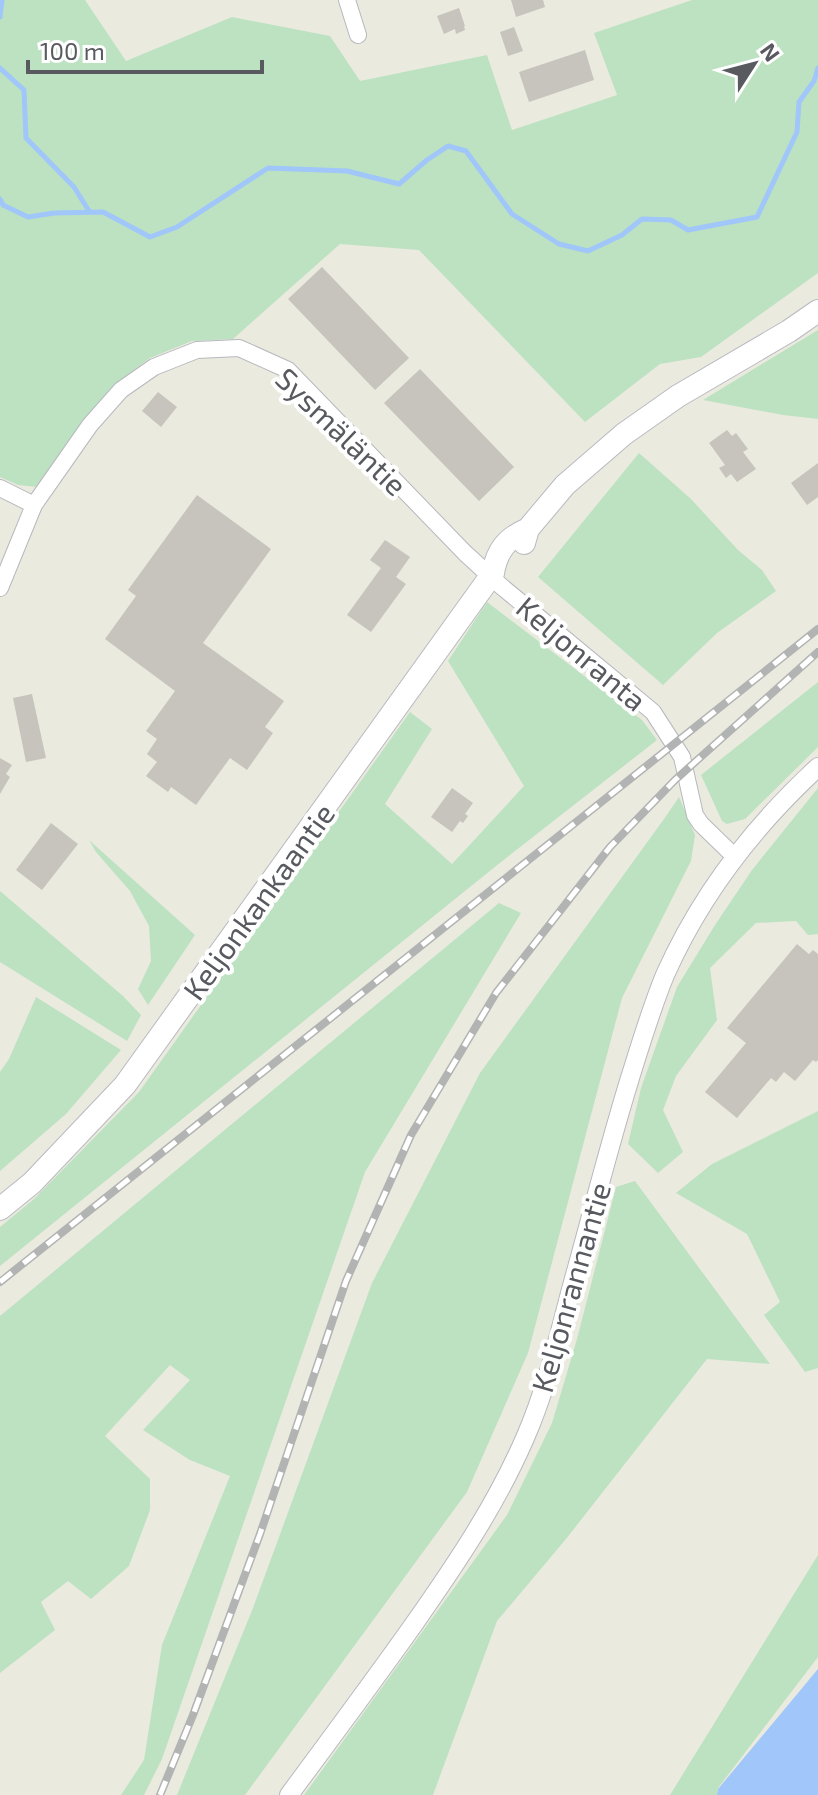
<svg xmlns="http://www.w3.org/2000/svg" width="818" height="1795" viewBox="0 0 818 1795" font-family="'Exo 2',sans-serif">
	<rect width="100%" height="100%" fill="#ebeadf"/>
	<!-- green -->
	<path fill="#bce2c2" d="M0,0h85l41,61 106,-44 98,19 30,45 127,-26 25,75 105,-35 -23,-62 98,-33h126v273l-117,84 -41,7 -75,58 -166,-172 -79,-6 -107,95 -41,2 -42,17 -36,27 -31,38 -46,64 -19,-2 -18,-8z
		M818,330v89l-35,-4 -80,-15z
		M639,453l52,46 47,51 24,20 14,21 -59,42 -54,52 -125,-108z
		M487,602l155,118 15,20 -161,126 -496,400v-39l34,-28 105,-107 271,-380 22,17 -47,75 67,60 72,-78 -76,-125z
		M818,682v65l-73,72 -18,5 -5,-3 -21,-46z
		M818,788v146l-10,1 -12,-14 -40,2 -46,45 7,52 -41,56 -13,34 20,42 -25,21 -30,-29 13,-56 36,-101 38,-62 37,-55z
		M679,797l16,38 -4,26 -69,137 -94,355 -61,139 -222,303h-68l76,-187 119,-325 108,-210 184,-254z
		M89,840l106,95 -47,70 -10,-16 13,-28 -2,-35 -19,-35 -34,-39z
		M0,891l123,105 18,19 -14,26 -127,-79z
		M499,903l22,10 -156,259 -203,587 -18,36h-23l23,-35 18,-115 68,-169 -40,-16 -47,-30 47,-50 -20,-15 -65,71 45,43v31l-21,56 -38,33 -23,-18 -27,21 14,28 -55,43v-357z
		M36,997l85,53 -55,64 -66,57v-99l9,-13z
		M818,1111v257l-13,4 -41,-57 16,-13 -33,-68 -71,-41 36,-29z
		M635,1181l135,183 -63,-5 -141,180 -69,82 -64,174h-129l203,-280 45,-92 25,-84 39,-152z
		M818,1555v102l-100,131 -1,7h-47z"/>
	<!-- water -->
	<path fill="#a0c6fa" d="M818,1669v126h-101l1,-6z"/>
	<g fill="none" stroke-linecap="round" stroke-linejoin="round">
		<!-- stream -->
		<path stroke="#a0c6fa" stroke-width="5" d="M0,17l2,-17
			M0,68l24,22 2,48 48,49 15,24
			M0,199l3,6 25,12 26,-4 49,-1 47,25 27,-10 91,-59 79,3 52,13 28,-24 21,-14 18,5 46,63 47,30 29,7 34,-16 20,-16 29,1 17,10 69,-13 40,-85 2,-30 15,-21 4,-13"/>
	</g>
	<!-- building -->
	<path fill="#c6c4bd" d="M511,0h32l2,7 -29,10z
		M459,8l6,18h-1l1,4 -9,4 -1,-5 -11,5 -7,-18z
		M514,27l9,24 -15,5 -8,-24z
		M585,50l9,30 -65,22 -10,-30z
		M322,267l87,91 -34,32 -87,-91z
		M420,369l94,98 -35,34 -95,-98z
		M158,392l19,15 -16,20 -19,-16z
		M727,430l5,6 4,-3 12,16 -5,3 13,17 -19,13 -6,-8 -5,4 -7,-10 6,-3 -16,-22z
		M818,463v34l-11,8 -16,-22z
		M197,495l74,54 -68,94 81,58 -19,26 8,6 -26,37 -17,-12 -34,47 -25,-18 -3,5 -22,-16 11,-14 -10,-8 10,-15 -11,-8 29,-40 -70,-52 31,-43 -8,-6z
		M385,540l25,17 -14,20 10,7 -35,48 -24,-17 34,-47 -11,-8z
		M32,694l14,64 -20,4 -13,-64z
		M0,758l12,7 -6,9 4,3 -10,17z
		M452,788l21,15 -8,11 3,2 -5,7 -3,-2 -8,11 -21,-15z
		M51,823l27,21 -36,46 -26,-20z
		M797,944l12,10 4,-4 5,4v106l-2,2 -3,-2 -18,21 -11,-9 -8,10 -5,-4 -34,40 -32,-26 41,-49 -19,-15z"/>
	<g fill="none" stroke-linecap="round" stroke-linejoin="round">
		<defs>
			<path id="minor" d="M347,0l11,35
				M0,488l34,17
				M0,588l34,-83 56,-80 31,-35 33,-23 43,-17 42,-2 49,22 177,183 36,33 152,126 29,45 13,58 6,9 34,33"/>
			<path id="tertiary" d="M289,1795c42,-57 84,-113 125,-171 42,-60 82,-119 111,-186 22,-50 34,-104 48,-156 19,-68 36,-136 57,-204 11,-35 21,-69 35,-103 35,-79 89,-149 153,-208"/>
			<path id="secondary" d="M524,543l4,-14 37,-44 59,-51 54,-38 111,-65 29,-20
				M0,1209l32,-26 93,-98 368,-512c4,-23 14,-35 35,-44"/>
		</defs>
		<!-- minor casing -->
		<use href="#minor" stroke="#b7b8be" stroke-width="18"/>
		<!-- tertiary casing -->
		<use href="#tertiary" stroke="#b7b8be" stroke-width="20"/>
		<!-- secondary casing -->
		<use href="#secondary" stroke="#b8bac1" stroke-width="24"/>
		<!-- minor -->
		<use href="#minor" stroke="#fff" stroke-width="16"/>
		<!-- tertiary -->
		<use href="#tertiary" stroke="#fff" stroke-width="18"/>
		<!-- secondary -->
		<use href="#secondary" stroke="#fff" stroke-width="22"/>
		<defs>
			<path id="rail" d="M0,1282l818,-653
				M160,1795l33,-80 67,-181 86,-253 65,-146 85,-142 114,-146 65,-67 143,-128"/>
		</defs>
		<!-- rail casing -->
		<use href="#rail" stroke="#b2b3b3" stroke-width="8"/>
		<!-- rail -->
		<use href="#rail" stroke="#fff" stroke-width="5" stroke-dasharray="15" stroke-linecap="butt"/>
	</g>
	<g text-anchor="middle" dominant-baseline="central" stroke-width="8" stroke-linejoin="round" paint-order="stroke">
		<!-- street labels -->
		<g font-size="30" fill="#585a60" stroke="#fff">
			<text transform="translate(342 431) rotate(44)">Sysmäläntie</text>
			<text transform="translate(582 653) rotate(40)">Keljonranta</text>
			<text transform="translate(258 901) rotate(-54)">Keljonkankaantie</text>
			<text transform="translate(570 1287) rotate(-74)">Keljonrannantie</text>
		</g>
	</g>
	<!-- north arrow -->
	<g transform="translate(754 64) rotate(54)" stroke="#ffffff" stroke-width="6" paint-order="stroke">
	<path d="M0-6L14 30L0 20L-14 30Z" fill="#585a60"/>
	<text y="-12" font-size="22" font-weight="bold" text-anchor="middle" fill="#585a60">N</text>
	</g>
	<!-- scale -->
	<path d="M28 60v12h234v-12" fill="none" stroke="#585a60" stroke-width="4"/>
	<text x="40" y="60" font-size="24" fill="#585a60" stroke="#ffffff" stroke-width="6" paint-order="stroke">100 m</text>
</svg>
